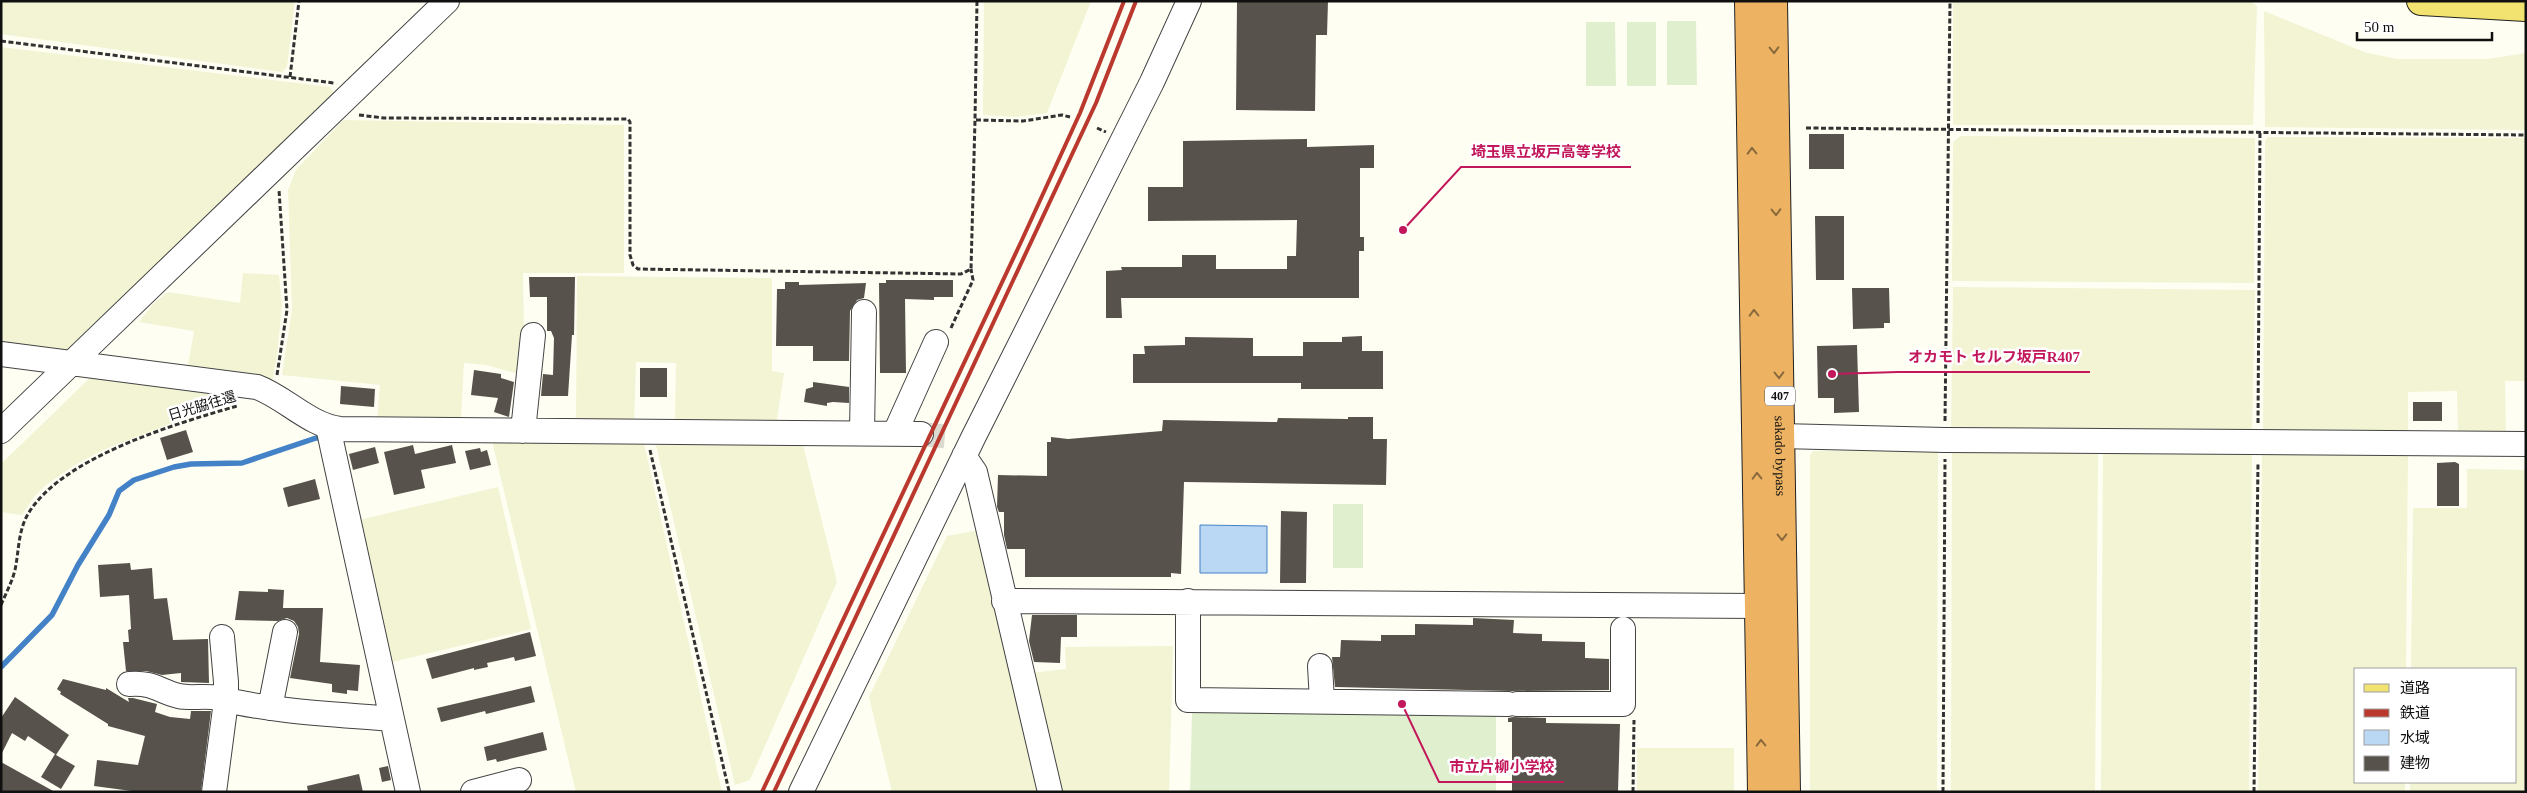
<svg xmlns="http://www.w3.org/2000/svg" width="2527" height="793" viewBox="0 0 2527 793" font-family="'Times New Roman','Noto Sans JP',serif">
	<rect width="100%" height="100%" fill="#fefef3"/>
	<!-- farmland -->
	<path fill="#f2f4d4" d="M1,1h294l-8,66 -5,5 -281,-38z
		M984,1h107l-44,112 -31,4 -33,-2z
		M1953,1h297l7,5 -4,119h-300z
		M2264,11l103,42 31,6h89l39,-6v77l-261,-3z
		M1,47l329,40 4,6 -266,258 -67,-3z
		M343,120l281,5v148h-101l1,58 -5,43 -33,-9 -22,-2 -3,58h-84l3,-36 -98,-10 10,-66 -4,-119 8,-20z
		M1960,136l295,2 -1,145 -302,-2 1,-139z
		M2268,137l258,1v243h-21l1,56h-48l-1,-46 -49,1v44l-145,-2 2,-293z
		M243,273l36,2 3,31 -5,50 -5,27 -85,-12 7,-40 -55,-9 15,-19 14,-11 72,11z
		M577,276l195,2v93l12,2 -8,52 -101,-1 1,-61 -40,-1 -2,61 -58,-1z
		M1953,287l302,3 -3,143h-301z
		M96,372l135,16 4,13 -45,15 -87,34 -30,16 -27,19 -12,12 -12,18 -21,-3v-48z
		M492,441l152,2 78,349h-146z
		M656,445h147l34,137 -87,198 -15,5z
		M1813,451h125l-1,341h-127v-337z
		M1952,453h146l-3,339h-144z
		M2103,453l149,1 -3,338h-148z
		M2262,455h146l-2,214h-50v113h49v10h-147z
		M2467,469l59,1v322h-116v-10h106v-113h-105l2,-161h54z
		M498,487l33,142 -143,34 -33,-142z
		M979,530l62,262h-149l-23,-95 78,-161z
		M1173,646l-4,146h-111l-27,-119 35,-4 -1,-22z
		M1637,748h97v44h-97z"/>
	<!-- pitch -->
	<path fill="#e0f0cf" d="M1667,21h29l1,64h-30z
		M1586,22h29l1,64h-30z
		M1627,22h29v64h-29z
		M1333,504h30v64h-30z
		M1192,713l304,1v78h-306z"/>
	<!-- water -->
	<path fill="#bad7f4" stroke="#4482c7" d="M1200,525l67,1v47h-67z"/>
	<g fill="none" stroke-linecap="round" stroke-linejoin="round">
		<!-- stream -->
		<path stroke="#4482c7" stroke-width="5.5" d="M1,667l51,-52 26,-50 31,-50 10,-24 15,-11 40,-13 17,-3 51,-1 74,-25h9"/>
	</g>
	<!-- building -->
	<path fill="#58524c" d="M1237,1h91l-1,34h-11l-1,76 -79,-1z
		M1809,134h35v35h-35z
		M1307,139v8l67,-2v23h-14v69h4v14h-5v47h-238l1,20h-16v-47l16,-1 -1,-3h61v-12h34v14h71v-13h9l1,-36 -149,1v-34h35v-46z
		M1815,216h29v64h-28z
		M529,277h46l-1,58h-2l-4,61h-27l2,-22 10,1 1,-37 -3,-7h-4v-34h-17z
		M886,280h67v17h-19v3l-29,-1 1,74h-26l-1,-90h7z
		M785,282h14v3l67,-2 -2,15 -7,2 -7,11 -1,50h-36v-15h-37l1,-57h8z
		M1852,288h37l1,35h-6v5l-31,1z
		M1362,336v15h21v38h-82v-6h-168v-29h12l-1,-8 41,-1v-8l68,1v18h50v-14h39v-5z
		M1857,345l2,67 -25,1v-15h-16l-1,-52z
		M640,368h27v29h-27z
		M474,370l27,4v4l13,4 -5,35 -15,-5 4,-14 -27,-3z
		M813,382l36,5v16l-16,-1 -6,1v3l-23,-4 2,-13 7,-2z
		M341,386l34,3 -1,18 -34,-3z
		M2413,402h29v19h-29z
		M1348,417h25v22h14l-1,46 -202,-3 -3,92 -10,-1v4h-146v-28h-18l-3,-14v-23h-5l-2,-5 1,-32 49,1v-34h4v-5l17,2 94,-8 1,-11 114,2 1,-4 70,1z
		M186,430l7,22 -26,8 -7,-22z
		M413,445l2,9 37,-9 4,18 -35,7 4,18 -31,7 -10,-43z
		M375,447l4,16 -26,7 -4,-16z
		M480,448l1,4 6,-2 4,15 -21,5 -5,-19z
		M2455,462l4,2v42h-22v-43z
		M315,479l5,20 -32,8 -5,-19z
		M1281,511l26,1 -1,71h-26z
		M130,563l1,7 21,-2 2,31 13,-1 6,42 35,-1 1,44 -28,-1v-9l-19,2 -16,-4h-20l-3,-29h6l-1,-12 3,-1 -2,-34 -29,2 -2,-32z
		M268,589l16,1 -1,18h40l-3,54 40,3 -2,26 -11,-1v4l-15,-2v-8l-42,-6 9,-44 -1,-7 -4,-6 -7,-3 -9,3 -43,-1 4,-29 29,1z
		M1032,615h45v22h-16l-1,26 -26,-1 -5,-21z
		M1473,618l41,2 -1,13 29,1v7l43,1v16l24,1v31l-97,1 -177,-4 -3,-30h8l1,-17 40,1v-6h34v-11l58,1z
		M530,632l6,24 -21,5 -1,-4 -27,6 1,4 -14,3v-2l-42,11 -6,-20z
		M63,679l43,11v-2l23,14 -1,-4h5l24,6 -2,8 15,5 20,2 1,-8h20l-10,81h-62l-45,-6 3,-26 41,5 7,-29 -37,-10v-2l-48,-30 1,-2 -4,-3z
		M531,686l4,16 -49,12 -1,-3 -44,11 -4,-14z
		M15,697l54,38 -13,20 19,11 -14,23 -20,-12 14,-23 -27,-18 -3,5 -13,-8 -11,22v-37z
		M1513,717l33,1v5l74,1 -2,68h-106v-70h-4v-4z
		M543,732l4,18 -50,12 -1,-3 -9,2 -3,-14z
		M1,762l54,30h-54z
		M388,766l3,14 -9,2 -3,-14z
		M359,774l4,18h-55l-1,-6z"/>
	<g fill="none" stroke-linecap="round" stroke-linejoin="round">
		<!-- minor-tunnel -->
		<path stroke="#dadad1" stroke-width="24" stroke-dasharray="24 12" stroke-linecap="butt" d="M921,434l30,3"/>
		<defs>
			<path id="minor" d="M1,354l256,33c29,11 52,38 83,42l581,5
				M328,427l80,365
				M1,431l446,-430
				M523,431l10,-96
				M862,433l2,-121
				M895,433l41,-91
				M1780,436l165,4 581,4
				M964,456l11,16 75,320
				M1004,601l755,5
				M1188,601v99l320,4
				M1320,666l2,35
				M129,684c25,-2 29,7 50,12 12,3 26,-1 39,2 56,14 115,16 174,21
				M1517,704h106v-75
				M270,708l15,-76
				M214,792l12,-91v-19l-4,-45
				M473,792l46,-12
				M801,792l172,-354 179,-356 37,-81"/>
			<path id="major" d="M2421,1l105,6"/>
			<g id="highway">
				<path d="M1749,1l13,791"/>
				<path id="s1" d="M1773,1l13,791"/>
			</g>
		</defs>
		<!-- minor casing -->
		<use href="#minor" stroke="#434343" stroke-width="26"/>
		<!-- major casing -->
		<use href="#major" stroke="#212121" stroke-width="30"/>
		<!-- highway casing -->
		<use href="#highway" stroke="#212121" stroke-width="30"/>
		<!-- path -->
		<path stroke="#323232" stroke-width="3" stroke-dasharray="5 2.5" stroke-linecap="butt" d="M977,1l-2,119 48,1 39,-6 8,2
			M1,41l333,42
			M290,77l9,-76
			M359,115l25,3 244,1 2,3v133l3,10 5,4 323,5 10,-5 4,-149
			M1097,128l9,4
			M1806,128l720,7
			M951,328l22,-48 -2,-11
			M277,375l10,-65 -8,-120
			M1945,421l5,-420
			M2258,423l2,-292
			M650,450l79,341
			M1,605c5,-12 11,-23 14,-35 4,-19 3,-39 13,-56 34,-57 147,-90 209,-108
			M1633,792l1,-72
			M1943,792l2,-333
			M2254,792l4,-330"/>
		<!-- minor -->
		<use href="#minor" stroke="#fff" stroke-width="24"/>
		<!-- major -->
		<use href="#major" stroke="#f2e370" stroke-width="28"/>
		<!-- highway -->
		<use href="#highway" stroke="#edb362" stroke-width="28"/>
		<!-- rail -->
		<path stroke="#ba382d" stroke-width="4" d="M762,792l259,-550 59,-129 44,-112
			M774,792l322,-689 40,-102"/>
	</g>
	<!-- one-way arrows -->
	<defs><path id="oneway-chevron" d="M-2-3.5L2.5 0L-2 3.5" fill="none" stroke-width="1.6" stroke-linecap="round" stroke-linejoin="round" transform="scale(1.25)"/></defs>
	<g stroke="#8a6a3d">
		<use href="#oneway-chevron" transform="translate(1774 50) rotate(89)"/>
		<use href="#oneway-chevron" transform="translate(1752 151) rotate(-91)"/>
		<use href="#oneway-chevron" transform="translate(1776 212) rotate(89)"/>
		<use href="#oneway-chevron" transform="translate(1754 313) rotate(-91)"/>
		<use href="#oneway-chevron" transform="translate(1779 375) rotate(89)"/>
		<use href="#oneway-chevron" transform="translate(1757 476) rotate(-91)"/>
		<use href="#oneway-chevron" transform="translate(1782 537) rotate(89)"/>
		<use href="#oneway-chevron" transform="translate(1761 743) rotate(-91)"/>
	</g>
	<g text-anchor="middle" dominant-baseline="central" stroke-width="5" stroke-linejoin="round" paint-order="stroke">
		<!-- shield labels -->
		<rect fill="#fff" stroke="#585858" stroke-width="1" x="1765" y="386.5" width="30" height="19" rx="4"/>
		<g font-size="12" font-weight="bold" fill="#101010">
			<text x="1780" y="396">407</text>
		</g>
		<!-- street labels -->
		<g font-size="14" fill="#101010" stroke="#fff">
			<text transform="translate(202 406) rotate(-17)">日光脇往還</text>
			<text stroke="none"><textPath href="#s1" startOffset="455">sakado bypass</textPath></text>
		</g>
	</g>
	<!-- callouts -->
	<path fill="none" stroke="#c2185b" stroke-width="2" d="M1403 230L1461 167H1631M1832 374L1898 372H2090M1402 704L1439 782H1564"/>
	<g fill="#c2185b" stroke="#fff" stroke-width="2">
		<circle cx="1403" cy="230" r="5"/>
		<circle cx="1832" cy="374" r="5"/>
		<circle cx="1402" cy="704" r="5"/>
	</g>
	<g font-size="15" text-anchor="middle" font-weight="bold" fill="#c2185b" stroke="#fff" stroke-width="5" stroke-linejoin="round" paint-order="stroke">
		<text x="1546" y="157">埼玉県立坂戸高等学校</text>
		<text x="1994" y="362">オカモト セルフ坂戸R407</text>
		<text x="1502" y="772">市立片柳小学校</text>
	</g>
	<!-- border -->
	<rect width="2527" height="793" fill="none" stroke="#101010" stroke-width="5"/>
	<!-- legend -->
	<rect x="2354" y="668" width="162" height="115" fill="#ffffff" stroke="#9f9f9f"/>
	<rect x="2364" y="684" width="25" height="8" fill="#f2e370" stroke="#9f9f9f"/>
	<text x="2400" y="693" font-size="15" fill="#101010">道路</text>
	<rect x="2364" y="709" width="25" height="8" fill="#ba382d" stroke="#9f9f9f"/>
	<text x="2400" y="718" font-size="15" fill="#101010">鉄道</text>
	<rect x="2364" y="730" width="25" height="15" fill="#bad7f4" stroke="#9f9f9f"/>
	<text x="2400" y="743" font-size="15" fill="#101010">水域</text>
	<rect x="2364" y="756" width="25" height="15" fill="#58524c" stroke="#9f9f9f"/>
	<text x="2400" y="768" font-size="15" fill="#101010">建物</text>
	<!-- scale -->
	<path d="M2357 32v8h135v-8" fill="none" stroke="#101010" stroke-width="2.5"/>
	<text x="2364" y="32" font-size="15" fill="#101010" stroke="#ffffff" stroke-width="4" paint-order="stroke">50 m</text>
</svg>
